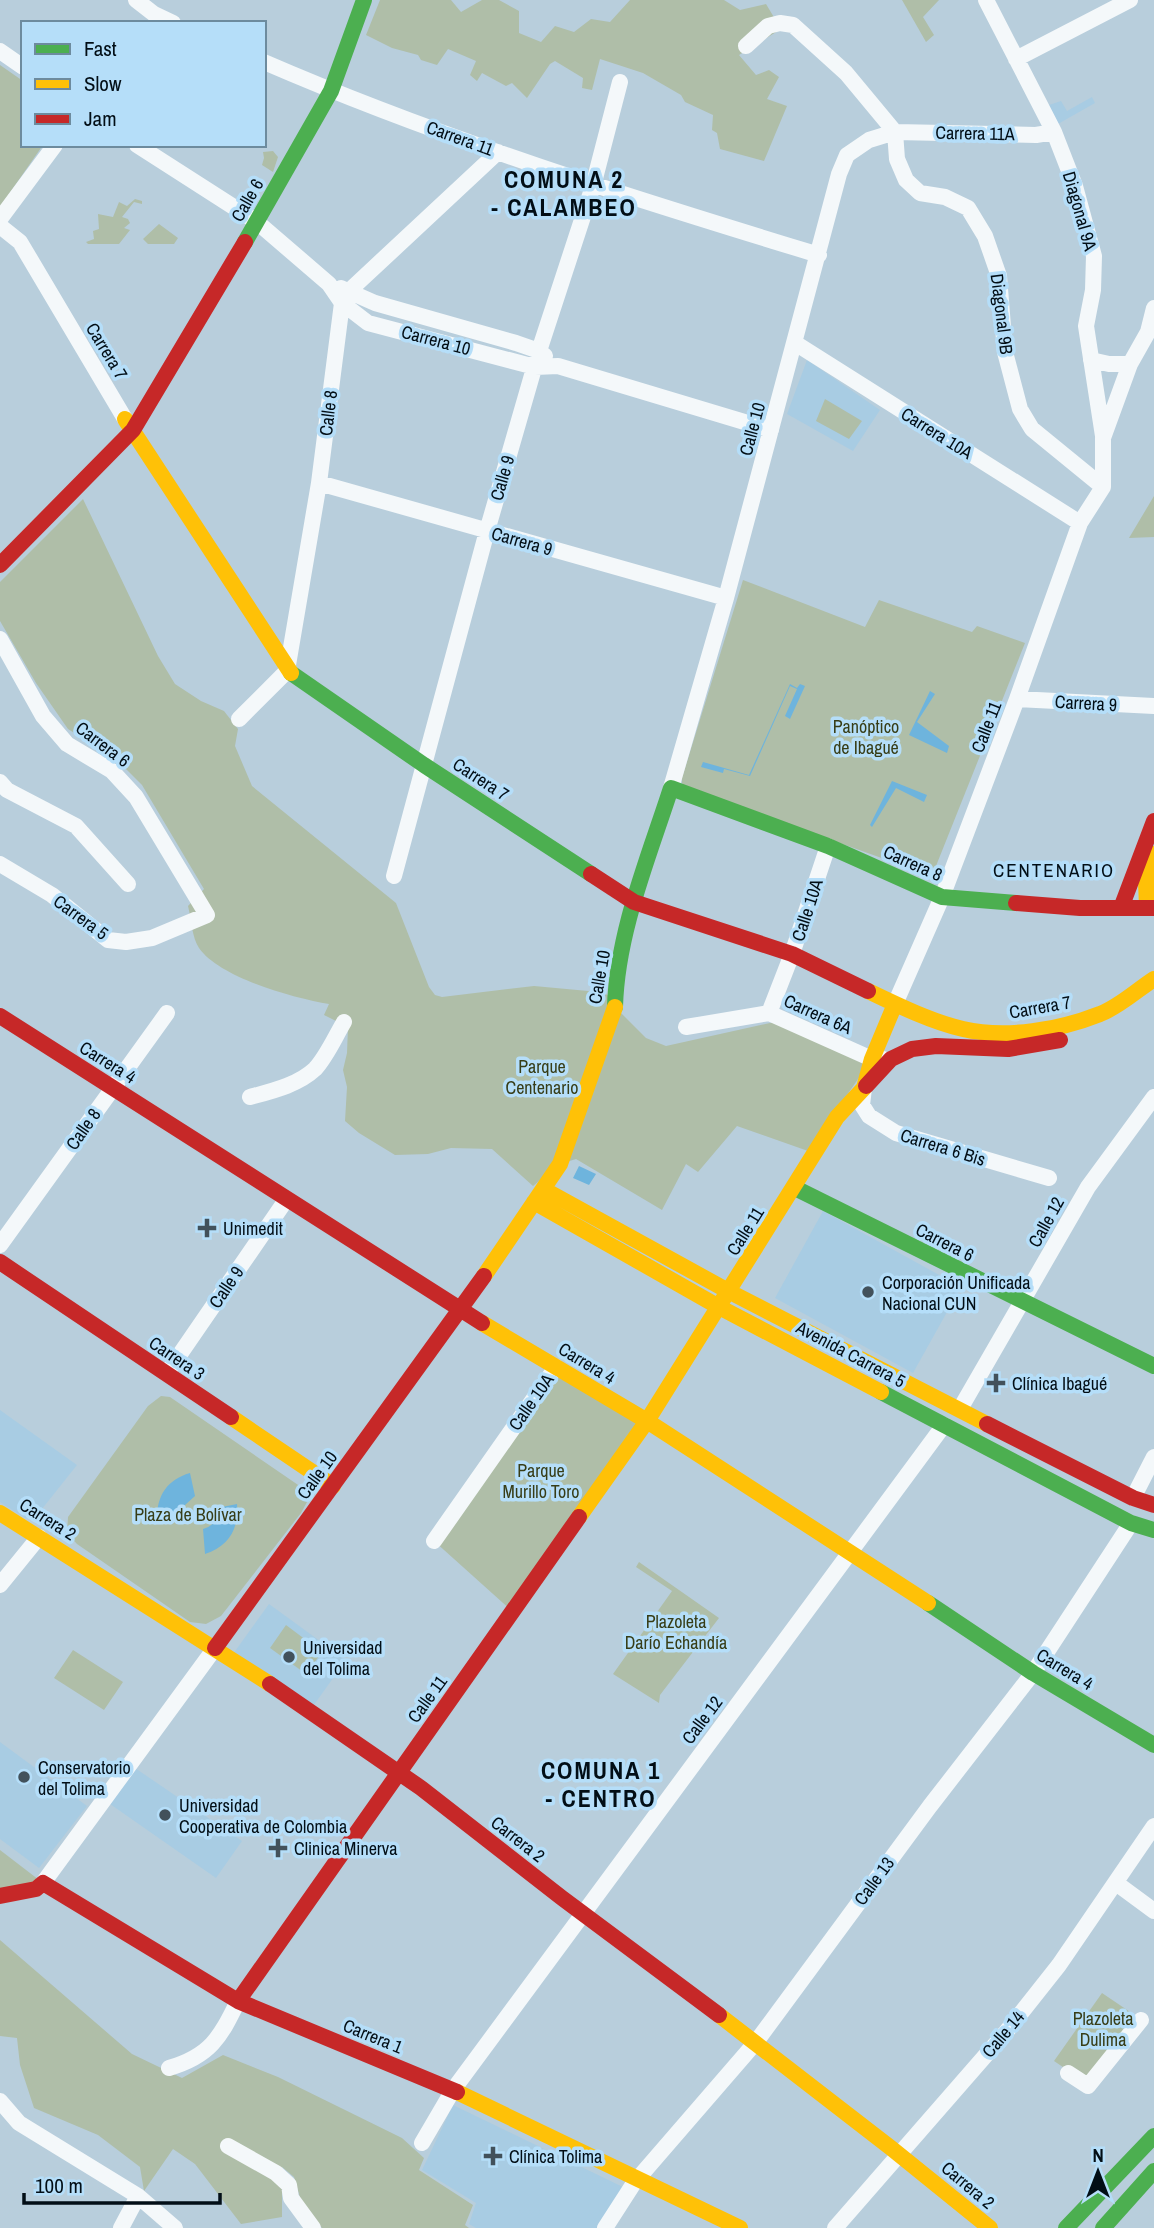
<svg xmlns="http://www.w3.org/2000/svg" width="1154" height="2228" viewBox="0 0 1154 2228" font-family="'Archivo Narrow',sans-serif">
	<rect width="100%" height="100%" fill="#b8cedc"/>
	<!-- built -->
	<path fill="#a8cce3" d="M1092,97l3,6 -37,21 -9,-19 12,-4 6,10z
		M807,360l73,50 -27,41 -66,-37z
		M823,1211l138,76 -48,86 -138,-75z
		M0,1410l77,55 -43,54 -9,-1 -25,-16z
		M269,1604l77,56 -35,49 -78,-55z
		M0,1742l87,64 -48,62 -39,-29z
		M135,1768l107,73 -26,37 -106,-74z
		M453,2105l172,83 -27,40h-122l-7,-4 7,-21 -54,-33z"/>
	<!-- green -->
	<path fill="#afbea8" d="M380,0h71l10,12 21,-12h17l20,11v22l22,9 14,-16 19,6 17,-13 19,3 20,-22h94l16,10 26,-6 15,25 -42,26 17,20 13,-5 10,7 -12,22 20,7 -23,55 -44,-12 -3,-16 -5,-3 1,-15 -28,-13 -4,-7 -38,-22 -43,-14 -8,31 -10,-2 1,-10 -28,-17 -5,3 -23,34 -15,-15 -6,3 -24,-13 -5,8 -7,-6 6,-14 -28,-12 -11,16 -16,-5 -3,-5 -26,-7 -26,-13z
		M902,0h37l-16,17 11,18 -8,7z
		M0,65l23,16v64h20l-43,62z
		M273,151l5,6 -5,15 -11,-7 2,-7 -1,-6z
		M135,199l7,2v3l-8,-2 -12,15 6,2 2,4 -6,5 6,2 -11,14h-31l-2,-2 8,-3 -1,-8 6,-2 -1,-15 15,3 6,-15 8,4z
		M159,224l19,14 -4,6h-26l-5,-5z
		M825,399l37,22 -13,18 -33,-18z
		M1154,496v41l-25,1z
		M83,499l75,157 17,28 26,17 23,10 14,18 -3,17 17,40 144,117 33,84 6,8 7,2 92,-11 65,6 9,3 7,12 31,31 20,8 113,-25 93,38 -64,92 -71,-25 -39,46 -12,-8 -24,46 -86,-51 -16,5 -27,22 -41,-37 -41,-1 -23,6 -33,1 -36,-22 -14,-12 2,-34 -4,-17 4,-17 1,-26 -24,-12 5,-11c-35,-6 -109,-26 -130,-56 -7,-10 -8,-30 -11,-42l16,-17 -62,-104 -25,-25 -49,-31 -32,-46 -36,-62v-39z
		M743,580l122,47 14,-27 93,32 5,-6 48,17 -93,233 -246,-88 -4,-5v-5z
		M556,1367l91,54 -134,191 -79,-71z
		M161,1396l9,1 134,92 3,13 -6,11 -80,103 -15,8 -16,-2 -113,-78 -10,-11 1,-16 80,-111z
		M639,1562l80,56 -59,77 -1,8 -46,-29 59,-83 -36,-24z
		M286,1625l36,27 -16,22 -36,-26z
		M73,1650l50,32 -19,28 -50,-32z
		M0,1850l43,33 -43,13z
		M0,1940l132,114 50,24 41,-23 55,22 124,61 22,20 -5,12 54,35 -8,20 4,3h-147l-21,-27 -7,-24 -12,-10v50l-41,7 -46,-60 -22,-15 -29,42 -4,-24 -42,-32 -64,-27 -14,-43 -3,-27 -17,-2z
		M1102,1993l37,25 -51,66 -34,-23z"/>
	<!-- water -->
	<path fill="#6eb4dd" d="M790,684l7,4 3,-4 5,2 -15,33 -5,-3 12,-27 -7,-3 -40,90 -26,-7 -1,4 -22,-6 2,-5 46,13z
		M930,691l5,3 -18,28 32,24 -2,7 -38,-18z
		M892,781l35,14 -3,7 -28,-14 -24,39 -2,-2z
		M579,1166l17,8 -7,11 -16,-7z
		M190,1473l5,23 -10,9 -1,13 -27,4c-1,-25 9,-42 33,-49z
		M237,1504c2,25 -8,42 -32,50l-2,-25c10,-3 15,-9 14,-21z"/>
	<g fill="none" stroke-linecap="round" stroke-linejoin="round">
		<!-- street -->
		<path stroke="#f4f8fa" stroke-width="16" d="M136,0l18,14 19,9
			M986,0l68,132 21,54 19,70 -1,34 -7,36 17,110
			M746,46l22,-20 12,-3 13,2 53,48 49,59 2,27 9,21 14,13 25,4 23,11 17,28 14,40 6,76 15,57 12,20 71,58
			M0,51l23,16
			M1016,59l114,-59
			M264,62c180,78 368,136 555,193
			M137,145l120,77 72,62 13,19 26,20 167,44 23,-1 213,64
			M0,219l55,-74
			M0,226l20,16 105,177
			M341,288l34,15 141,40 23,8 6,5
			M795,343l285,180
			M1091,360l18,4h21
			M319,483l407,115
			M0,639l43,77 24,28 45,27 24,26 71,118 -55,23 -26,4 -18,-2 -56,-45 -52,-31
			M1017,699l137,7
			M239,719l48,-48 32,-188 23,-180 7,-12 149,-139
			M0,782l7,8 69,36 52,58
			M671,788l55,-190 113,-424 8,-19 22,-15 26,-8 141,3 18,-3
			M394,876l93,-345 52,-180 54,-165 27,-104
			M895,1004l47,-107 75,-198 63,-176 23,-36v-49l27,-74 18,-32 6,-24
			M769,1013l23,-59 36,-108
			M686,1027l83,-14 103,46h11
			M864,1088l-2,17 7,11 27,17 153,45
			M250,1097c22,-6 48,-12 65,-28 12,-13 20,-32 29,-47
			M0,1245l167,-232
			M167,1373l119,-173
			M960,1409l128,-222 66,-90
			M1133,1498l21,-41
			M434,1541l122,-174
			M0,1585l39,-48
			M43,1883l172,-235
			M1116,1883l38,28
			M169,2068c41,-12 51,-30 69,-67
			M1068,2073l20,13 53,-66
			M0,2101l19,22 119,73 37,32
			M422,2143l31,-53 491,-665
			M228,2146l48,27 13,12 2,13 22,30
			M121,2228l17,-32
			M605,2228l29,-45 122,-141 174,-236 103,-133 98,-150
			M835,2228l171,-196 53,-67 95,-139"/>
		<!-- fast -->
		<path stroke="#4caf50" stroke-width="16" d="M245,242l86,-151 33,-91
			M291,673l133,92 167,109
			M615,1007c2,-74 33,-148 56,-219l157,58 114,51 74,6
			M795,1188l359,178
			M881,1392l250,131 23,7
			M928,1603l105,70 121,72
			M1066,2228l88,-92
			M1103,2228l51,-57"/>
		<!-- slow -->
		<path stroke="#ffc107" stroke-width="16" d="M125,419l166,254
			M1147,907l-1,-26 7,-27
			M868,991c29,14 64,31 95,38 43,10 97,1 137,-15 19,-7 37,-24 54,-35
			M543,1189l187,103 257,132
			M534,1202l185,105 162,85
			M484,1276l76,-112 55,-157
			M482,1323l165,98 281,182
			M231,1417l102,69
			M0,1513l270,171
			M579,1517l68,-96 190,-304 27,-29 8,-29 23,-55
			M719,2015l172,133 99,80
			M457,2092l283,136"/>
		<!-- jam -->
		<path stroke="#c62828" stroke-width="16" d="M0,565l133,-135 112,-188
			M591,874l43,28 158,52 76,37
			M1016,903l64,5h74
			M1121,908l33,-87
			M0,1016l482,307
			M866,1086l25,-27 21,-10 24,-3 72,3 52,-9
			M0,1262l231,155
			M987,1424l146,74 21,7
			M215,1648l269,-372
			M270,1684l151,104 141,110 157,117
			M0,1896l36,-7 7,-6 195,118 219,91
			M238,2001l341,-484"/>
	</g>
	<!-- markers -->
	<g fill="#42515b" stroke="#b5def9" stroke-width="2.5">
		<path d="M203.5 1217.5h7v7h7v7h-7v7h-7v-7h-7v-7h7z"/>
		<circle cx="868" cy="1292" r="7"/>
		<path d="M992.5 1372.5h7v7h7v7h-7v7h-7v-7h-7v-7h7z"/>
		<circle cx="289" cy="1657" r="7"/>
		<circle cx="24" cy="1777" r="7"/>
		<circle cx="165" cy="1815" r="7"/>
		<path d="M274.5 1837.5h7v7h7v7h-7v7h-7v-7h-7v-7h7z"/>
		<path d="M489.5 2145.5h7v7h7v7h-7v7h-7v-7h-7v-7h7z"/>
	</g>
	<g text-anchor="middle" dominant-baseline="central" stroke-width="7" stroke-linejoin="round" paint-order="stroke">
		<!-- street labels -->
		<g font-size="18" fill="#020e16" stroke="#b5def9">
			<text transform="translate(975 133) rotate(1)">Carrera 11A</text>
			<text transform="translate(460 138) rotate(20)">Carrera 11</text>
			<text transform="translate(247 200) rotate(-60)">Calle 6</text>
			<text transform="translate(1080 211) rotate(74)">Diagonal 9A</text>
			<text transform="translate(1002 314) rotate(83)">Diagonal 9B</text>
			<text transform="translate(436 340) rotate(15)">Carrera 10</text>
			<text transform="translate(107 351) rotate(59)">Carrera 7</text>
			<text transform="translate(328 413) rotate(-83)">Calle 8</text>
			<text transform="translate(752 429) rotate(-75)">Calle 10</text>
			<text transform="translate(937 433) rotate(32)">Carrera 10A</text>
			<text transform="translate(502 478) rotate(-74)">Calle 9</text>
			<text transform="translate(522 541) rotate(16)">Carrera 9</text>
			<text transform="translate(1086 703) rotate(3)">Carrera 9</text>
			<text transform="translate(986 727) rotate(-69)">Calle 11</text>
			<text transform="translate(103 744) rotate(37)">Carrera 6</text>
			<text transform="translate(481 779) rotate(33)">Carrera 7</text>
			<text transform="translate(913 863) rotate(24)">Carrera 8</text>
			<text transform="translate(807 910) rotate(-72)">Calle 10A</text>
			<text transform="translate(81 917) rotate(36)">Carrera 5</text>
			<text transform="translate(599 977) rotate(-80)">Calle 10</text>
			<text transform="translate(1040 1007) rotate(-10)">Carrera 7</text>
			<text transform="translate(818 1014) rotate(24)">Carrera 6A</text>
			<text transform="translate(108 1062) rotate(32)">Carrera 4</text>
			<text transform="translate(83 1129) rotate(-55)">Calle 8</text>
			<text transform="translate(943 1147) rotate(17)">Carrera 6 Bis</text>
			<text transform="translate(1046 1222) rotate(-61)">Calle 12</text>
			<text transform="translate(745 1231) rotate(-58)">Calle 11</text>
			<text transform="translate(945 1242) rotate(27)">Carrera 6</text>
			<text transform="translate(226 1287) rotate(-56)">Calle 9</text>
			<text transform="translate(851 1354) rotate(28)">Avenida Carrera 5</text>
			<text transform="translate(177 1358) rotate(34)">Carrera 3</text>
			<text transform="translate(587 1363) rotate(31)">Carrera 4</text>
			<text transform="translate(531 1402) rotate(-55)">Calle 10A</text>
			<text transform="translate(317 1475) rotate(-54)">Calle 10</text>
			<text transform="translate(48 1519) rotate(32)">Carrera 2</text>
			<text transform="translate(1065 1669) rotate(31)">Carrera 4</text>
			<text transform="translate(427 1699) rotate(-54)">Calle 11</text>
			<text transform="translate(702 1720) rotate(-53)">Calle 12</text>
			<text transform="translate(518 1839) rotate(38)">Carrera 2</text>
			<text transform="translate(874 1881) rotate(-54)">Calle 13</text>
			<text transform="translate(1003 2034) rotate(-50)">Calle 14</text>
			<text transform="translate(373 2036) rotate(22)">Carrera 1</text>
			<text transform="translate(968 2185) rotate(40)">Carrera 2</text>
		</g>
		<!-- park labels -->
		<g font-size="18" fill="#373d17" stroke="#b5def9">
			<text x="866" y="726">Panóptico<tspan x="866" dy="21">de Ibagué</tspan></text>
			<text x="542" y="1066">Parque<tspan x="542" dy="21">Centenario</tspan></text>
			<text x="541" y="1470">Parque<tspan x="541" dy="21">Murillo Toro</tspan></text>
			<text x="188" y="1514">Plaza de Bolívar</text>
			<text x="676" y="1621">Plazoleta<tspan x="676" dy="21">Darío Echandía</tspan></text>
			<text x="1103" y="2018">Plazoleta<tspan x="1103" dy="21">Dulima</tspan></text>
		</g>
		<!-- poi labels -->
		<g font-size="18" fill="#020e16" stroke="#b5def9" text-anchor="start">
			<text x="223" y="1228">Unimedit</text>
			<text x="882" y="1282">Corporación Unificada<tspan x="882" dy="21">Nacional CUN</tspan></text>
			<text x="1012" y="1383">Clínica Ibagué</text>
			<text x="303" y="1647">Universidad<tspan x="303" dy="21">del Tolima</tspan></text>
			<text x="38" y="1767">Conservatorio<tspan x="38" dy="21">del Tolima</tspan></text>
			<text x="179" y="1805">Universidad<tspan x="179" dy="21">Cooperativa de Colombia</tspan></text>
			<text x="294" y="1848">Clinica Minerva</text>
			<text x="509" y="2156">Clínica Tolima</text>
		</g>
		<!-- neighbourhood labels -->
		<g font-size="19" letter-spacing="2" fill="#020e16" stroke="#b5def9">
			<text x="1054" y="870">CENTENARIO</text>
		</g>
		<!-- district labels -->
		<g font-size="24" font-weight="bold" letter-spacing="2" fill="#020e16" stroke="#b5def9">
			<text x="564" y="179">COMUNA 2<tspan x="564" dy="28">- CALAMBEO</tspan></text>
			<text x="601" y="1770">COMUNA 1<tspan x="601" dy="28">- CENTRO</tspan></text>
		</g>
	</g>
	<!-- legend -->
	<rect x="21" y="21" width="245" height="126" fill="#b5def9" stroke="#6d8b9e" stroke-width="2"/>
	<rect x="35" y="44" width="35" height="10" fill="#4caf50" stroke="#6d8b9e" stroke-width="2"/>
	<text x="84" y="56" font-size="21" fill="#020e16">Fast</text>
	<rect x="35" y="79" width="35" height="10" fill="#ffc107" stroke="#6d8b9e" stroke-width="2"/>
	<text x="84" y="91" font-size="21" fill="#020e16">Slow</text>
	<rect x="35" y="114" width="35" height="10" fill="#c62828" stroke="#6d8b9e" stroke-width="2"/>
	<text x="84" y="126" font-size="21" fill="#020e16">Jam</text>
	<!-- north arrow -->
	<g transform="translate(1098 2172)" stroke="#b5def9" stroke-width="5" paint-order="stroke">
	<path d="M0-5L12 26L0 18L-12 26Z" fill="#020e16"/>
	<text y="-10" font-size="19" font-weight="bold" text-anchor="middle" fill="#020e16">N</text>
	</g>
	<!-- scale -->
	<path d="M24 2193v10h196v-10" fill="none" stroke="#020e16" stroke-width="3.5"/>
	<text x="35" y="2193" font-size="21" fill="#020e16" stroke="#b5def9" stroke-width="5" paint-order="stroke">100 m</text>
</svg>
